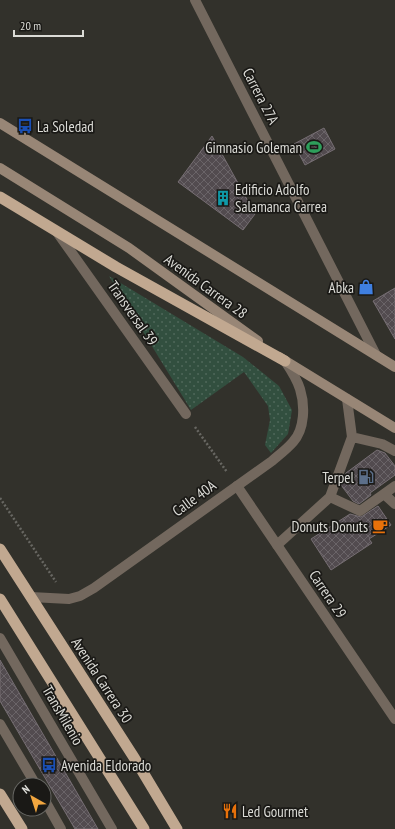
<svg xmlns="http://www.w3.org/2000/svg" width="395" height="829" viewBox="0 0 395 829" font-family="'PT Sans Narrow',sans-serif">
	<defs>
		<pattern id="park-dots" width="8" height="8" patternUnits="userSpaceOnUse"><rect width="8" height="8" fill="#324f3f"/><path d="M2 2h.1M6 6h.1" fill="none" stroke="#4f685a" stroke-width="1.8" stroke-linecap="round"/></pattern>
		<pattern id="building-cross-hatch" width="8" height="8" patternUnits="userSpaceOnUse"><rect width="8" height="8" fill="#524b4f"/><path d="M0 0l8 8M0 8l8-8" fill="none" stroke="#6a6468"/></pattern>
	</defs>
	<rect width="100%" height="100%" fill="#32312b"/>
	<!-- park -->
	<path fill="url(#park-dots)" d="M109,276l134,81 36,29 13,24 -4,24 -17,19 -6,-8 5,-25 -2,-14 -24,-34 -53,38z"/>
	<!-- building -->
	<path fill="url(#building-cross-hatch)" stroke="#766e73" d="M324,128l11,21 -30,16 -11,-21z
		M212,136l43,78 -12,16 -65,-48z
		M395,288v51l-22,-38z
		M377,450l8,3 10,13v9l-25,18 1,2 -12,9 -6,-3 -12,-16 5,-12z
		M378,506l13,19 -22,14 3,4 -41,27 -20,-31 39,-25 11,3z
		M0,660l98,169h-23l-75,-128z"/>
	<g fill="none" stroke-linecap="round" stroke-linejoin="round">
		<!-- path -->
		<path stroke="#686762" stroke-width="2.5" stroke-dasharray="2 2" stroke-linecap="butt" d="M195,427l32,45
			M0,498l56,84"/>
		<!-- service -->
		<path stroke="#73685e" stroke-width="10" d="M347,399l5,38 -22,60 30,14 35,-25
			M352,437l30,7 13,7
			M384,494l11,10
			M277,545l53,-48
			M0,638l112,191
			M0,724l36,61
			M44,799l17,30"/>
		<!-- minor -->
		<path stroke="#73685e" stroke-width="10" d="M195,0l181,355
			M57,232l129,182
			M237,486l158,233"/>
		<!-- tertiary -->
		<path stroke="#73685e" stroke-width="10" d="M31,597l38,2 11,-3 14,-8 178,-127c7,-6 15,-12 21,-19 12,-13 12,-37 7,-53 -3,-10 -9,-19 -15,-28"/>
		<!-- secondary -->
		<path stroke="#988676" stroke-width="10" d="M0,123l395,244
			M0,168l129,80 129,93
			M279,357l116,71"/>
		<!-- trunk -->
		<path stroke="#c1a890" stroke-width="11" d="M0,197l116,70 169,94
			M0,549l135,210 42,70
			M0,599l144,230
			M0,794l22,35"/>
	</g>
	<!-- icons -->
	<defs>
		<symbol id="bus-bare" viewBox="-9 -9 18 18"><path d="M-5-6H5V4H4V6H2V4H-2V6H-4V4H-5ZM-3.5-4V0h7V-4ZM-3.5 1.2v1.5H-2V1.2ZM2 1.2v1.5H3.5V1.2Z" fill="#1a4fb4" stroke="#1a1916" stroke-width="2.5" paint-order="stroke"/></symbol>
		<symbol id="stadium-bare" viewBox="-9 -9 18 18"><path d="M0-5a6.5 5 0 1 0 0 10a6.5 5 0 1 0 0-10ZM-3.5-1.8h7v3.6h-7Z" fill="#2e9e5b" stroke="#1a1916" stroke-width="2.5" paint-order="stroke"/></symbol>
		<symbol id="building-bare" viewBox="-9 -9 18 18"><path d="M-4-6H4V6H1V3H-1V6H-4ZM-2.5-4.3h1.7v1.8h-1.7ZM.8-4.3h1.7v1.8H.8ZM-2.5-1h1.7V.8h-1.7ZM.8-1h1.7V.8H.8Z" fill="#0f9aa8" stroke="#1a1916" stroke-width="2.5" paint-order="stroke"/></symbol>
		<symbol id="shop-bare" viewBox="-9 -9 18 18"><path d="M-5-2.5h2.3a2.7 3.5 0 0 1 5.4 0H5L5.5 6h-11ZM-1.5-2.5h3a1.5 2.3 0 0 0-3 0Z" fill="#3f7fe0" stroke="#1a1916" stroke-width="2.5" paint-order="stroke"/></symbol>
		<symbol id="fuel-bare" viewBox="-9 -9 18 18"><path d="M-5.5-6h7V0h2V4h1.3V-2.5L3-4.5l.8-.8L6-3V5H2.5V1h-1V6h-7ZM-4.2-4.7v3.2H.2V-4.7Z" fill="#5c6f8a" stroke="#1a1916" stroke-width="2.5" paint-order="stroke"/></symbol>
		<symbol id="cafe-bare" viewBox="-9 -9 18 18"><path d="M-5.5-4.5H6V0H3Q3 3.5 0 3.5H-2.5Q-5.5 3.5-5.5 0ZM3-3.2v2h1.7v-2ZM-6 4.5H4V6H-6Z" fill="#e8710a" stroke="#1a1916" stroke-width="2.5" paint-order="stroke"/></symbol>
		<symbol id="restaurant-bare" viewBox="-9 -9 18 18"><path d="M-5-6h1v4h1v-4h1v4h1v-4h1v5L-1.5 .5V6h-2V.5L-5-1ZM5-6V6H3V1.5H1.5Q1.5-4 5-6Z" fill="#e8710a" stroke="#1a1916" stroke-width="2.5" paint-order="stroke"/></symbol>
	</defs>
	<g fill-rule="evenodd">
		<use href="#bus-bare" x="14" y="115" width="22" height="22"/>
		<use href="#stadium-bare" x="303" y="136" width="22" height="22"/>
		<use href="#building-bare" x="212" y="187" width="22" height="22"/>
		<use href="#shop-bare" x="355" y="276" width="22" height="22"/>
		<use href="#fuel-bare" x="355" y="466" width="22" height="22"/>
		<use href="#cafe-bare" x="369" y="515" width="22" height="22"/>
		<use href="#bus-bare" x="38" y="754" width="22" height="22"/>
		<use href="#restaurant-bare" x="219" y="800" width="22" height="22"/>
	</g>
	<g text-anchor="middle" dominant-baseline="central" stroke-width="3.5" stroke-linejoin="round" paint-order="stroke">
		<!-- street labels -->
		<g font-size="15" fill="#dbdbd6" stroke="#1a1916">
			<text transform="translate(261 96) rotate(63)">Carrera 27A</text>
			<text transform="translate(206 286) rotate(36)">Avenida Carrera 28</text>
			<text transform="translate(133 313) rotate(55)">Transversal 39</text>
			<text transform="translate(194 498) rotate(-36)">Calle 40A</text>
			<text transform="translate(328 594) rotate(56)">Carrera 29</text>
			<text transform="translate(102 680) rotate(57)">Avenida Carrera 30</text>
			<text transform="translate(63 715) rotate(60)">TransMilenio</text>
		</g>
		<!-- poi labels -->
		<g font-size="15" fill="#dbdbd6" stroke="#1a1916" text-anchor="start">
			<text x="37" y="126">La Soledad</text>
			<text x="302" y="147" text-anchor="end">Gimnasio Goleman</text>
			<text x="235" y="189">Edificio Adolfo<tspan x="235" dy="17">Salamanca Carrea</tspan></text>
			<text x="354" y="287" text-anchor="end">Abka</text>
			<text x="354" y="477" text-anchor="end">Terpel</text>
			<text x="368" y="526" text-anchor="end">Donuts Donuts</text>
			<text x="61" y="765">Avenida Eldorado</text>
			<text x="242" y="811">Led Gourmet</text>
		</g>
	</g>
	<!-- north arrow -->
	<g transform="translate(32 797) rotate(321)"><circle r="19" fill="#1a1916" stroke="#676763"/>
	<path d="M0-3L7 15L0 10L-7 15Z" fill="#f1a63f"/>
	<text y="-6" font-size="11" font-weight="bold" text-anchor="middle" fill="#dbdbd6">N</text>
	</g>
	<!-- scale -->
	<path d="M14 30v6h69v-6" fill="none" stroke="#dbdbd6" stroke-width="2"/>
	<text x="20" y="30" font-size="12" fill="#dbdbd6" stroke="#1a1916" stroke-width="3" paint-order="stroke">20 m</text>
</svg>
